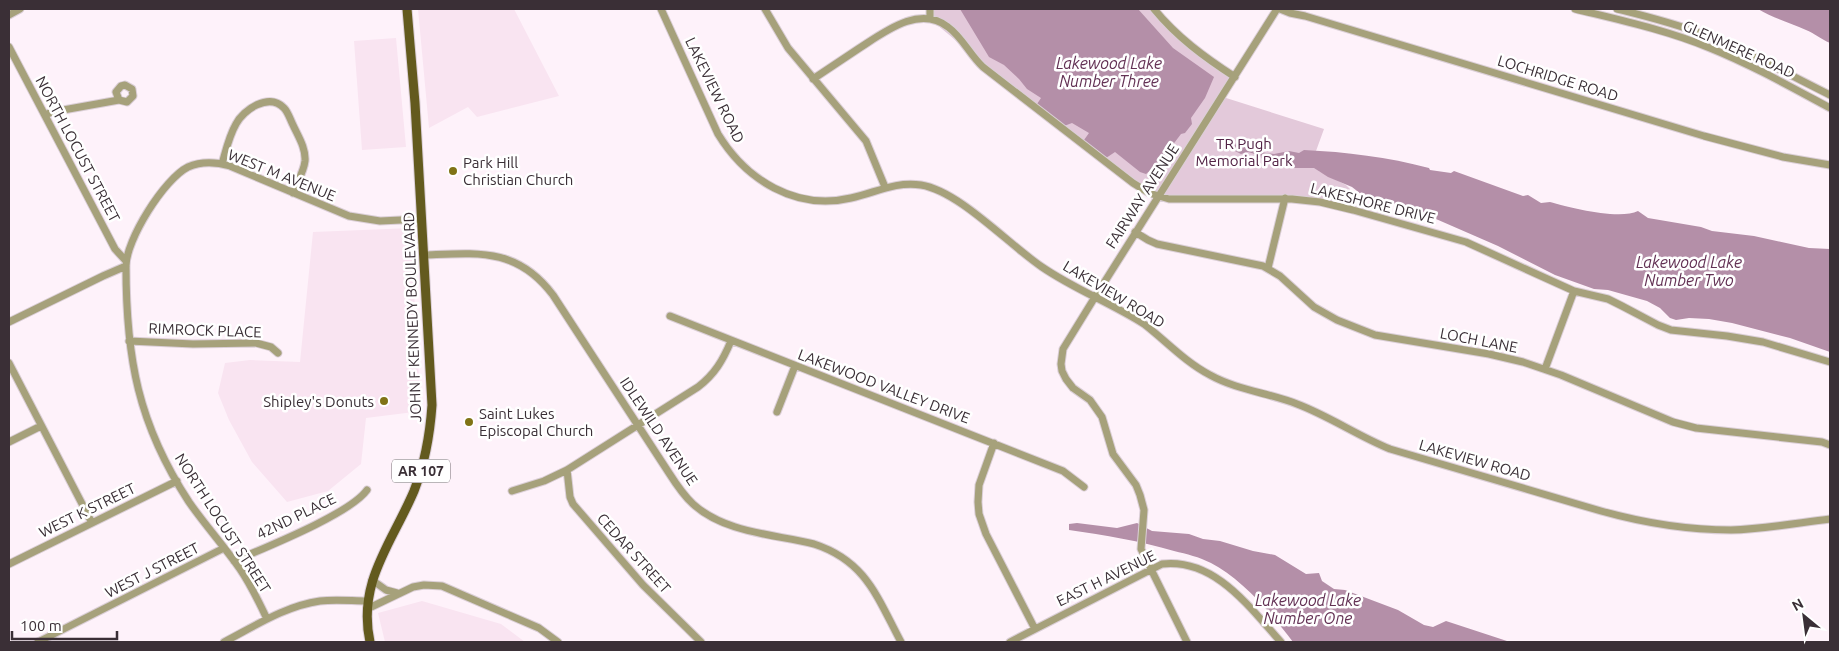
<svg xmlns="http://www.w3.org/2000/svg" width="1839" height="651" viewBox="0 0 1839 651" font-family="Ubuntu,sans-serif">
	<rect width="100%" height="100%" fill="#fef2fa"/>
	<!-- built -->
	<path fill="#f9e4f1" d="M418,9h96l45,87 -82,21 -9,-10 -39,21z
		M396,38l10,109 -44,3 -8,-109z
		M412,228l4,113 6,70 -56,7 -5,46 -33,27 -41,11 -35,-40 -23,-42 -11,-27 7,-30 25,-3 50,2 13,-130z
		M422,601l79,23 24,18h-140l-7,-29z"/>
	<!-- green -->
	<path fill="#e3c9da" d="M931,9h223l8,10 73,58 -12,20 101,32 -8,22 3,20 27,14 4,4 3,21 -46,-9 -151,-5 -92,-66 -134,-111z"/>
	<!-- water -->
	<path fill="#b48fa8" d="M960,9h178l35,39 41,29 -9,21 -14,20 1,6 -7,9 -4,1 -22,29 -13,11 -6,-2 -25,-20 -9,6 -22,-18 5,-7 -17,-10 -8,3 -27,-22 4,-6 -14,-9 -8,-10 -15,-14 -15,-8z
		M1758,9h72v34c-9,-4 -16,-10 -24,-13 -16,-7 -33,-12 -48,-21z
		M1243,138l2,4 10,3 4,5 -4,4 -7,-2 -7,2 -8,-4 3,-7z
		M1304,150c42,2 84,7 125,18l1,2 21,3 3,-2 69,25 5,-1 13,8 9,-1c20,6 70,18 88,9l10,7 53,9 11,4 42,5 55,12 21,1v103l-40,-14 -58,-15 -23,-4 -20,-1 -13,2 -6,-2 -10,-10 -13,-7 -39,-11 -14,-1 -39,-14 -57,-29 -62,-27 -22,-7 -14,-8 -22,-2 -12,-4 -14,-11 -24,-10 -14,-9h-34l-19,-10 -2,-6 15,2 15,-3 10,2z
		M1077,523l40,5 20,-5 15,8 37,3 14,5 17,2 33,10 22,4 31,19 13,-1 3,8 12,8 11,1 53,20 26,15 9,2 13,-6 64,21h-217c-20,-27 -52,-64 -82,-79 -12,-6 -24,-9 -37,-12 -34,-10 -69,-16 -105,-21v-6z"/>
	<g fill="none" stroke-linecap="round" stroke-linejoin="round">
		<defs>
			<path id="minor" d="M661,9l57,125c28,46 78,77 133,64 24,-5 44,-17 70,-13 38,6 87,59 121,82 32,22 69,36 102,57 22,17 41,38 66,51 27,15 59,18 87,29 32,12 61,32 93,45l211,62c43,12 85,19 130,19 33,-1 66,-7 99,-11
				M765,9l23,39 78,93 19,46
				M1154,9c23,28 50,48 81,68
				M1280,9l10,4 15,3 399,120 79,21 47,8
				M1575,9c45,11 92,21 135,39 42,17 81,39 120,60
				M1617,9c28,7 57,14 85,25 44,17 86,40 128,61
				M9,15l11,-6
				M930,19v-10
				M9,47l106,202 11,12
				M813,79c15,-10 30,-20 45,-30 25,-16 61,-45 90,-22 14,10 22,28 35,40l150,116 16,10 20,6h123l28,3 33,8 113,32 108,49 34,8 14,7 36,19 13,5 56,6 36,6 67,20
				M45,115l7,-3 67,-12 8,2 6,-6 -1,-7 -7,-4 -4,1 -5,6 3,8
				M222,164c4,-14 7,-28 14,-40 7,-14 33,-32 48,-16 4,4 6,11 9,17 5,11 13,23 12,36 -1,10 -8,22 -12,32
				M1135,232l13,8 9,4 106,22 17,10 34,31 23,13 38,15 114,19 34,8 38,13 112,47 23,6 126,14 8,3
				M424,255c53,-2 93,-8 129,40l116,178c7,11 14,22 24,31 32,29 80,30 121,40 52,17 63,53 87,98
				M1268,268l17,-70
				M670,316l393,155 21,16
				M9,322l94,-46 23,-10
				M129,341l64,3 63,-1 15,4 7,6
				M9,363l83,160
				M1545,369l29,-78
				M777,412l18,-46
				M9,442l32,-16
				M994,443l-15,42 -1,17 1,12 7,20 49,95
				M567,470l3,27 3,7 70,81 58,57
				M512,491l32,-10 23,-11 131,-83c17,-13 25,-27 33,-46
				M234,561c30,-13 116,-47 133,-71
				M9,564l168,-83
				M372,580l14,10 11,3
				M367,609l46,-22 11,-2 18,1 97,42 19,14
				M267,619c-8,-17 -16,-34 -27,-50 -16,-23 -35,-44 -51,-67 -51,-78 -63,-144 -63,-236 0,-26 38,-87 62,-99 14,-6 28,-5 42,-1l119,50 31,5 42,-2
				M38,642l186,-94
				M224,642c31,-16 61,-36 96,-41 16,-2 32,0 47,0
				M1010,642l152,-78c53,-6 87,43 119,78
				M1187,642l-46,-93 3,-39 -4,-15 -4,-10 -23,-31 -11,-37 -12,-17 -17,-12 -7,-9 -4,-8 -1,-7 2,-15 32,-52 182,-288"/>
			<path id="major" d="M370,642c-13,-60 22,-99 44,-151 11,-28 16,-57 18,-86l-17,-302 -8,-94"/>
		</defs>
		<!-- minor casing -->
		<use href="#minor" stroke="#dbcfd7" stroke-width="9"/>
		<!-- major casing -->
		<use href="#major" stroke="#dbcfd7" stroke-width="11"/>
		<!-- minor -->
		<use href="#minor" stroke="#a6a17b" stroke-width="7"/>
		<!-- major -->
		<use href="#major" stroke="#635a1e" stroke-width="9"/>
	</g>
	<!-- markers -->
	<g fill="#807315" stroke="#fff" stroke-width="2">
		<circle cx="453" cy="171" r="5"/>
		<circle cx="384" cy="401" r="5"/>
		<circle cx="469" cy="422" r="5"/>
	</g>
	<g text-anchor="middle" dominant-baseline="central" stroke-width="5" stroke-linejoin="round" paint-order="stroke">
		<!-- shield labels -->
		<rect fill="#fff" stroke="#756d72" stroke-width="1" x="392" y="459.5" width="58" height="23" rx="4"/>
		<g font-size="14" font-weight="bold" fill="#3a2f36">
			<text x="421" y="471">AR 107</text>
		</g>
		<!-- street labels -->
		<g font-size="15" fill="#3a2f36" stroke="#fff">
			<text transform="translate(1739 49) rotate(24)">GLENMERE ROAD</text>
			<text transform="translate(1558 78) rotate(17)">LOCHRIDGE ROAD</text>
			<text transform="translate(715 90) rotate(64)">LAKEVIEW ROAD</text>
			<text transform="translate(78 149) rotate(62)">NORTH LOCUST STREET</text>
			<text transform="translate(282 175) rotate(22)">WEST M AVENUE</text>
			<text transform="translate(1142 196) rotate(-57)">FAIRWAY AVENUE</text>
			<text transform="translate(1373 203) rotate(14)">LAKESHORE DRIVE</text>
			<text transform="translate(1114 294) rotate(31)">LAKEVIEW ROAD</text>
			<text transform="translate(412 317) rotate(-92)">JOHN F KENNEDY BOULEVARD</text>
			<text transform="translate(205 330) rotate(2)">RIMROCK PLACE</text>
			<text transform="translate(1479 340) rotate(11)">LOCH LANE</text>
			<text transform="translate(884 386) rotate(21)">LAKEWOOD VALLEY DRIVE</text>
			<text transform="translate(659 431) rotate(56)">IDLEWILD AVENUE</text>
			<text transform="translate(1475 460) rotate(16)">LAKEVIEW ROAD</text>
			<text transform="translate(87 510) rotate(-26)">WEST K STREET</text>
			<text transform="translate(296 516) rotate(-26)">42ND PLACE</text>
			<text transform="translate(223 523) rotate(57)">NORTH LOCUST STREET</text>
			<text transform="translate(634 553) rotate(48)">CEDAR STREET</text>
			<text transform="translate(152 570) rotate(-27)">WEST J STREET</text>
			<text transform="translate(1106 578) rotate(-26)">EAST H AVENUE</text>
		</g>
		<!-- park labels -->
		<g font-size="15" fill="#522245" stroke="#fff">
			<text x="1244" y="143">TR Pugh<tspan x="1244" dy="17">Memorial Park</tspan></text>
		</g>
		<!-- poi labels -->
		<g font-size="15" fill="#3a2f36" stroke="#fff" text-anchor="start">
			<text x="463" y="162">Park Hill<tspan x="463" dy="17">Christian Church</tspan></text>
			<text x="374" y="401" text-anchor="end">Shipley's Donuts</text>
			<text x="479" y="413">Saint Lukes<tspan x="479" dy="17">Episcopal Church</tspan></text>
		</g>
		<!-- water labels -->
		<g font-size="16" font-style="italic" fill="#633154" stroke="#fff">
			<text x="1109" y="63">Lakewood Lake<tspan x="1109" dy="18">Number Three</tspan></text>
			<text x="1689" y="262">Lakewood Lake<tspan x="1689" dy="18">Number Two</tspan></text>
			<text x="1308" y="600">Lakewood Lake<tspan x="1308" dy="18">Number One</tspan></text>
		</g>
	</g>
	<!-- border -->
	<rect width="1839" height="651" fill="none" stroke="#3a2f36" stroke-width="20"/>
	<!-- north arrow -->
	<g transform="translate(1804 616) rotate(331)" stroke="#ffffff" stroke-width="4" paint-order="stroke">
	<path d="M0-4L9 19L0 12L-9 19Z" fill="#3a2f36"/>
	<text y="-8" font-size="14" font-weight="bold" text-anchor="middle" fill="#3a2f36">N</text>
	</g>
	<!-- scale -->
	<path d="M12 631v8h105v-8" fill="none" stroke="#3a2f36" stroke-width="2.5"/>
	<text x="20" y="631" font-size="15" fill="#3a2f36" stroke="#ffffff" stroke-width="4" paint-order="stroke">100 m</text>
</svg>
